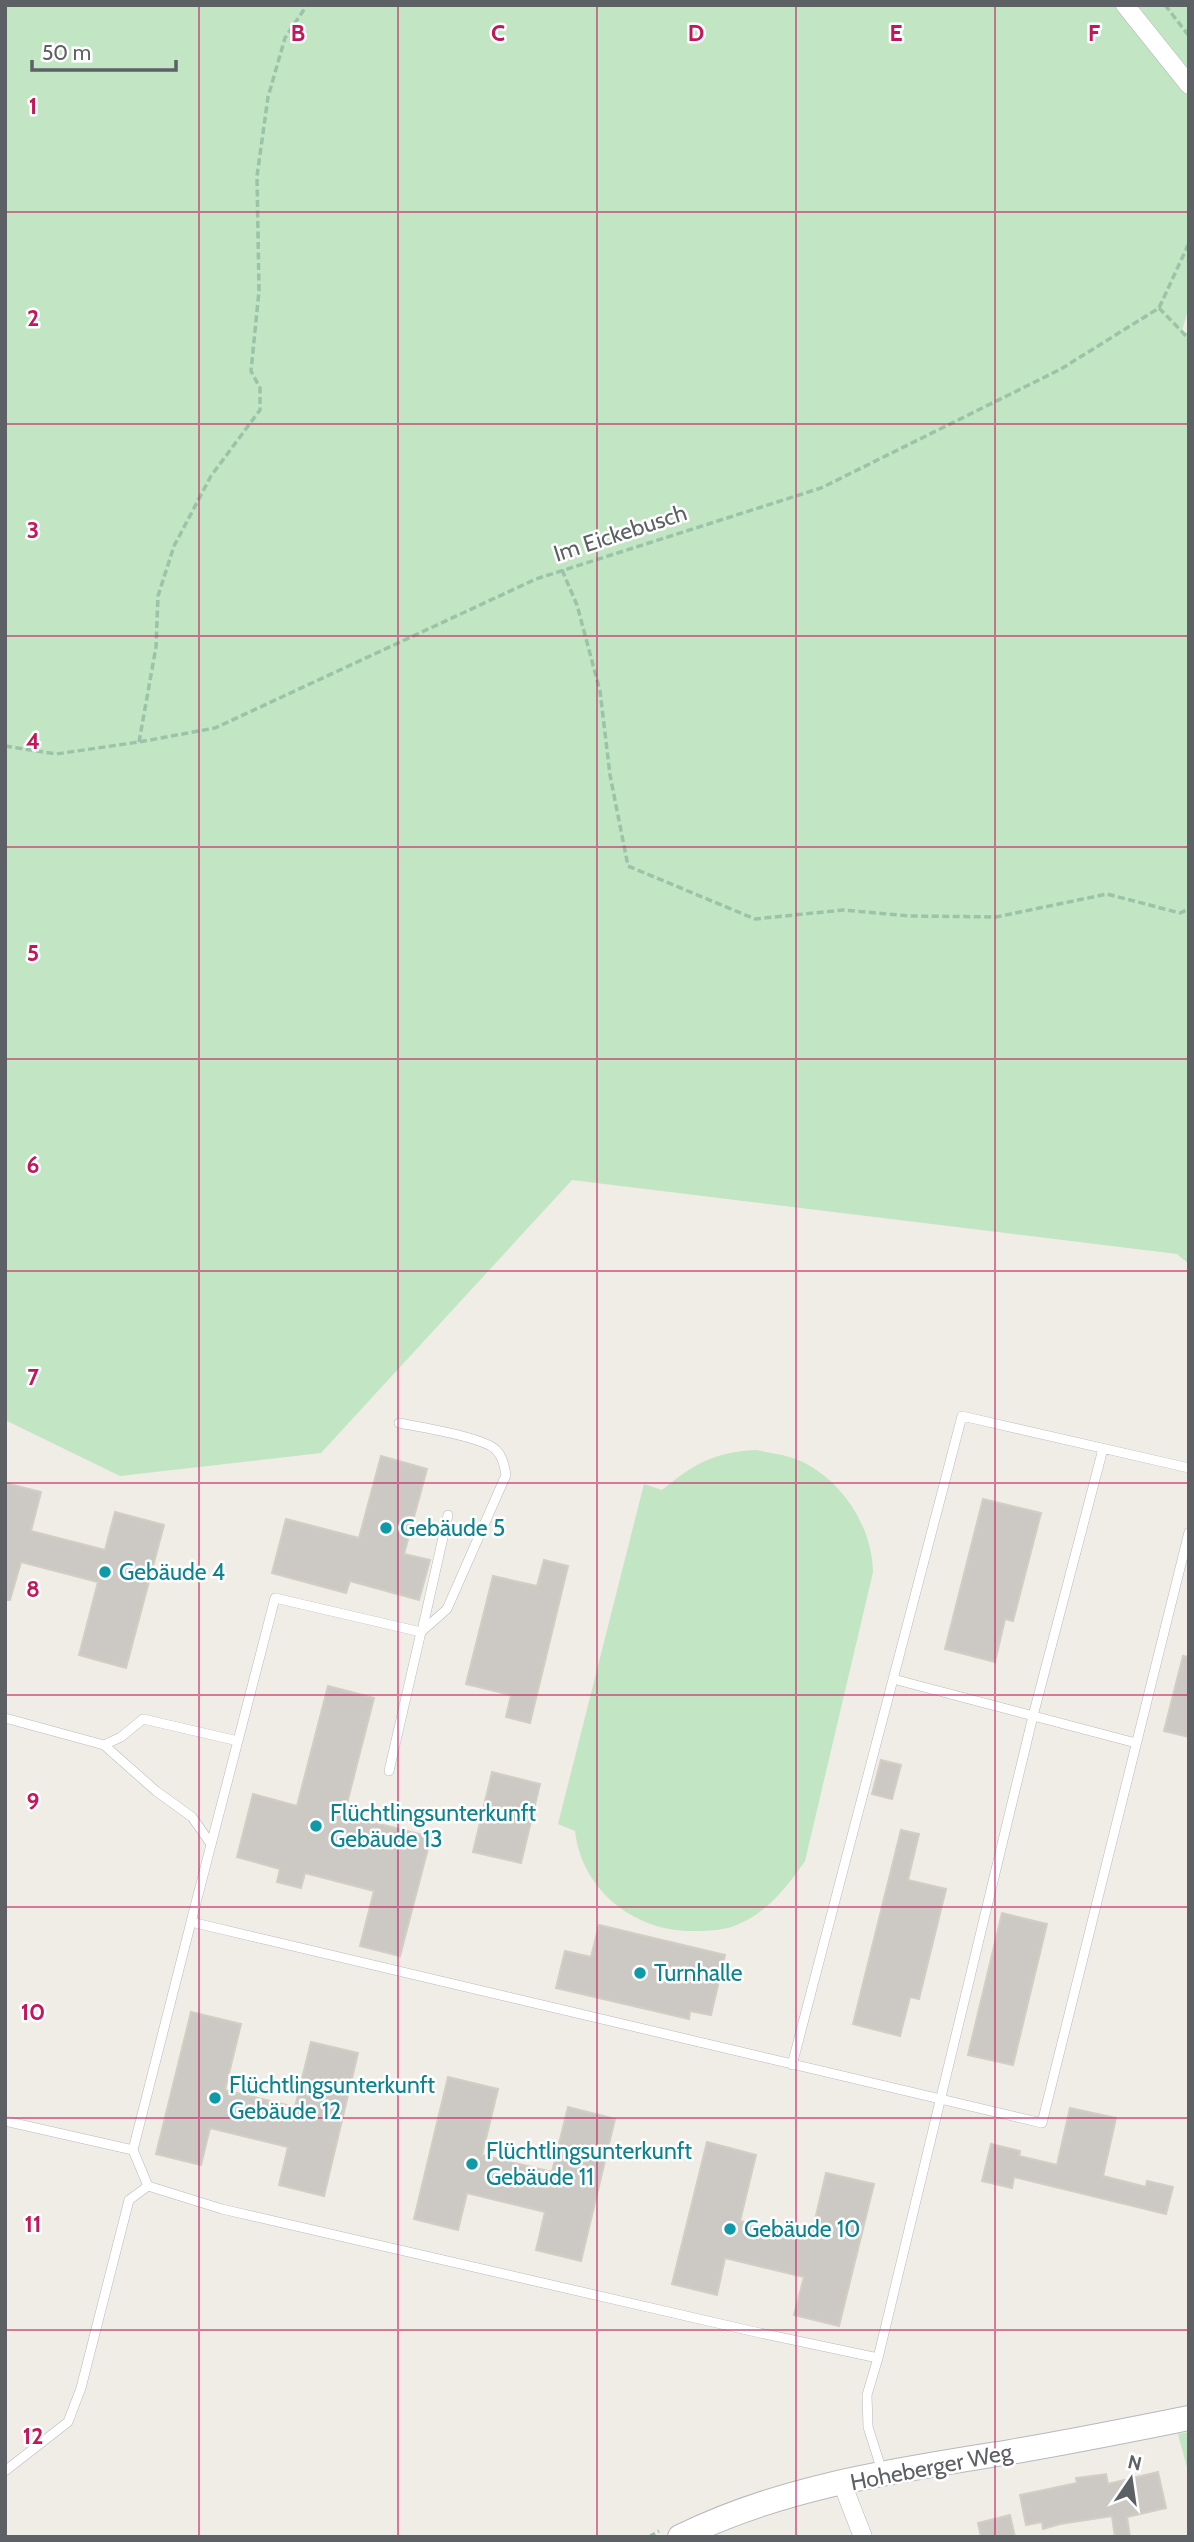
<svg xmlns="http://www.w3.org/2000/svg" width="1194" height="2542" viewBox="0 0 1194 2542" font-family="Cabin,sans-serif">
	<rect width="100%" height="100%" fill="#efede5"/>
	<!-- green -->
	<path fill="#c2e5c3" d="M5,5h1184v301l-7,25 7,3v930l-12,-10 -605,-74 -251,273 -201,23 -115,-56z
		M756,1450c15,3 33,5 47,12 41,21 69,65 70,110l-68,289c-18,26 -37,50 -66,63 -13,6 -28,7 -43,7 -59,2 -114,-39 -121,-100l-17,-7 86,-340 18,6c32,-26 52,-38 94,-40z
		M1189,2432v43l-11,-41z"/>
	<!-- building -->
	<path fill="#ccc9c4" stroke="#d3cec3" stroke-width="2" d="M381,1456l46,13 -23,85 26,6 -11,40 -69,-19 -4,12 -74,-20 14,-54 73,19z
		M5,1483l36,9 -10,39 74,19 10,-38 49,13 -38,143 -47,-13 19,-73 -77,-20 -11,38h-5z
		M983,1499l58,14 -28,108 -8,-2 -10,43 -50,-13z
		M544,1560l24,6 -38,157 -24,-6 5,-22 -45,-11 27,-108 44,10z
		M1183,1656l6,1v80l-25,-6z
		M328,1686l46,12 -30,117 87,22 -31,119 -40,-10 14,-55 -69,-18 -4,15 -24,-6 3,-13 -43,-12 16,-63 44,12z
		M881,1760l20,5 -9,34 -20,-5z
		M492,1772l48,12 -19,79 -48,-11z
		M901,1830l18,4 -11,46 38,9 -27,110 -9,-2 -10,39 -47,-12z
		M1002,1913l45,11 -34,141 -45,-10z
		M599,1925l126,30 -14,60 -21,-4 -1,8 -133,-31 9,-37 26,6z
		M191,2012l50,12 -16,66 70,17 16,-65 47,11 -34,143 -45,-11 9,-38 -78,-19 -9,37 -45,-11z
		M448,2077l50,12 -16,66 70,17 16,-65 47,12 -34,142 -45,-11 9,-38 -78,-19 -9,37 -44,-11z
		M1070,2108l46,10 -13,58 43,11 1,-6 26,6 -7,27 -152,-37 -2,11 -30,-7 9,-37 29,7 -1,5 38,9z
		M707,2142l49,13 -16,66 71,16 15,-64 48,11 -35,142 -45,-11 10,-38 -79,-19 -8,37 -45,-11z
		M1158,2472l8,36 -39,9 3,20h-15l-3,-21 -52,8 -17,5 -1,-7 -16,3 -6,-30 57,-12 -1,-5 30,-4 2,10z
		M1010,2515l5,22h-34l-3,-14z"/>
	<g fill="none" stroke-linecap="round" stroke-linejoin="round">
		<defs>
			<path id="lane" d="M399,1423c20,4 85,14 97,27 7,7 8,15 10,25l-59,134 -26,23
				M422,1631l26,-116
				M893,1679l243,64
				M5,1718l99,27 17,-8 22,-18 95,22
				M104,1745l52,46 36,26 19,27
				M191,1922l84,-324 146,34 -32,139
				M792,2065l170,-649 227,52
				M5,2121l128,29 15,36 74,23 538,124 118,25 155,-642 70,-267
				M133,2150l58,-228 851,201 147,-591
				M878,2358l-11,37 1,32 14,44
				M5,2471l63,-49 13,-34 48,-188 19,-14"/>
			<path id="street" d="M1125,5l64,80
				M842,2483l21,54"/>
			<path id="secondary" d="M680,2537c103,-51 218,-67 330,-85 60,-10 119,-22 179,-34"/>
		</defs>
		<!-- lane casing -->
		<use href="#lane" stroke="#b7babe" stroke-width="10"/>
		<!-- street casing -->
		<use href="#street" stroke="#b7babe" stroke-width="19"/>
		<!-- secondary casing -->
		<use href="#secondary" stroke="#b6b9be" stroke-width="26"/>
		<!-- path -->
		<path stroke="#9ac4a7" stroke-width="3.5" stroke-dasharray="7 3.5" stroke-linecap="butt" d="M1165,5l24,31
			M1159,308l30,31
			M562,570l15,35 23,86 10,84 18,91 127,53 88,-9 67,6 86,1 111,-23 73,19 9,-4
			M139,742l17,-95 2,-51 16,-50 37,-70 49,-66v-22l-9,-17 8,-80 -2,-115 11,-79 17,-59 22,-33
			M5,746l51,8 83,-12 76,-14 321,-149 285,-91 240,-119 98,-61 30,-65
			M649,2537l10,-6"/>
		<!-- lane -->
		<use href="#lane" stroke="#fff" stroke-width="9"/>
		<!-- street -->
		<use href="#street" stroke="#fff" stroke-width="18"/>
		<!-- secondary -->
		<use href="#secondary" stroke="#fff" stroke-width="24"/>
	</g>
	<!-- grid -->
	<path fill="none" stroke="#c2185b" stroke-width="2" stroke-opacity="0.55" d="M199,5v2532M398,5v2532M597,5v2532M796,5v2532M995,5v2532M5,212h1184M5,424h1184M5,636h1184M5,847h1184M5,1059h1184M5,1271h1184M5,1483h1184M5,1695h1184M5,1907h1184M5,2118h1184M5,2330h1184"/>
	<!-- markers -->
	<g fill="#0f9aa8" stroke="#fff" stroke-width="2.5">
		<circle cx="386" cy="1528" r="7"/>
		<circle cx="105" cy="1572" r="7"/>
		<circle cx="316" cy="1826" r="7"/>
		<circle cx="640" cy="1973" r="7"/>
		<circle cx="215" cy="2098" r="7"/>
		<circle cx="472" cy="2164" r="7"/>
		<circle cx="730" cy="2229" r="7"/>
	</g>
	<g text-anchor="middle" dominant-baseline="central" stroke-width="5" stroke-linejoin="round" paint-order="stroke">
		<!-- street labels -->
		<g font-size="23" fill="#5d6065" stroke="#fff">
			<text transform="translate(620 533) rotate(-18)">Im Eickebusch</text>
			<text transform="translate(931 2467) rotate(-11)">Hoheberger Weg</text>
		</g>
		<!-- culture labels -->
		<g font-size="23" fill="#0d838f" stroke="#fff" text-anchor="start">
			<text x="400" y="1528">Gebäude 5</text>
			<text x="119" y="1572">Gebäude 4</text>
			<text x="330" y="1813">Flüchtlingsunterkunft<tspan x="330" dy="26">Gebäude 13</tspan></text>
			<text x="654" y="1973">Turnhalle</text>
			<text x="229" y="2085">Flüchtlingsunterkunft<tspan x="229" dy="26">Gebäude 12</tspan></text>
			<text x="486" y="2151">Flüchtlingsunterkunft<tspan x="486" dy="26">Gebäude 11</tspan></text>
			<text x="744" y="2229">Gebäude 10</text>
		</g>
	</g>
	<g font-size="23" text-anchor="middle" font-weight="bold" fill="#c2185b" stroke="#fff" stroke-width="5" stroke-linejoin="round" paint-order="stroke">
		<text x="298" y="41">B</text>
		<text x="498" y="41">C</text>
		<text x="696" y="41">D</text>
		<text x="896" y="41">E</text>
		<text x="1094" y="41">F</text>
		<text x="33" y="114">1</text>
		<text x="33" y="326">2</text>
		<text x="33" y="538">3</text>
		<text x="33" y="749">4</text>
		<text x="33" y="961">5</text>
		<text x="33" y="1173">6</text>
		<text x="33" y="1385">7</text>
		<text x="33" y="1597">8</text>
		<text x="33" y="1809">9</text>
		<text x="33" y="2020">10</text>
		<text x="33" y="2232">11</text>
		<text x="33" y="2444">12</text>
	</g>
	<!-- border -->
	<rect width="1194" height="2542" fill="none" stroke="#5d6065" stroke-width="14"/>
	<!-- north arrow -->
	<g transform="translate(1131 2479) rotate(13)" stroke="#ffffff" stroke-width="5" paint-order="stroke">
	<path d="M0-5L12 26L0 18L-12 26Z" fill="#5d6065"/>
	<text y="-10" font-size="19" font-weight="bold" text-anchor="middle" fill="#5d6065">N</text>
	</g>
	<!-- scale -->
	<path d="M32 60v10h144v-10" fill="none" stroke="#5d6065" stroke-width="3.5"/>
	<text x="42" y="60" font-size="21" fill="#5d6065" stroke="#ffffff" stroke-width="5" paint-order="stroke">50 m</text>
</svg>
